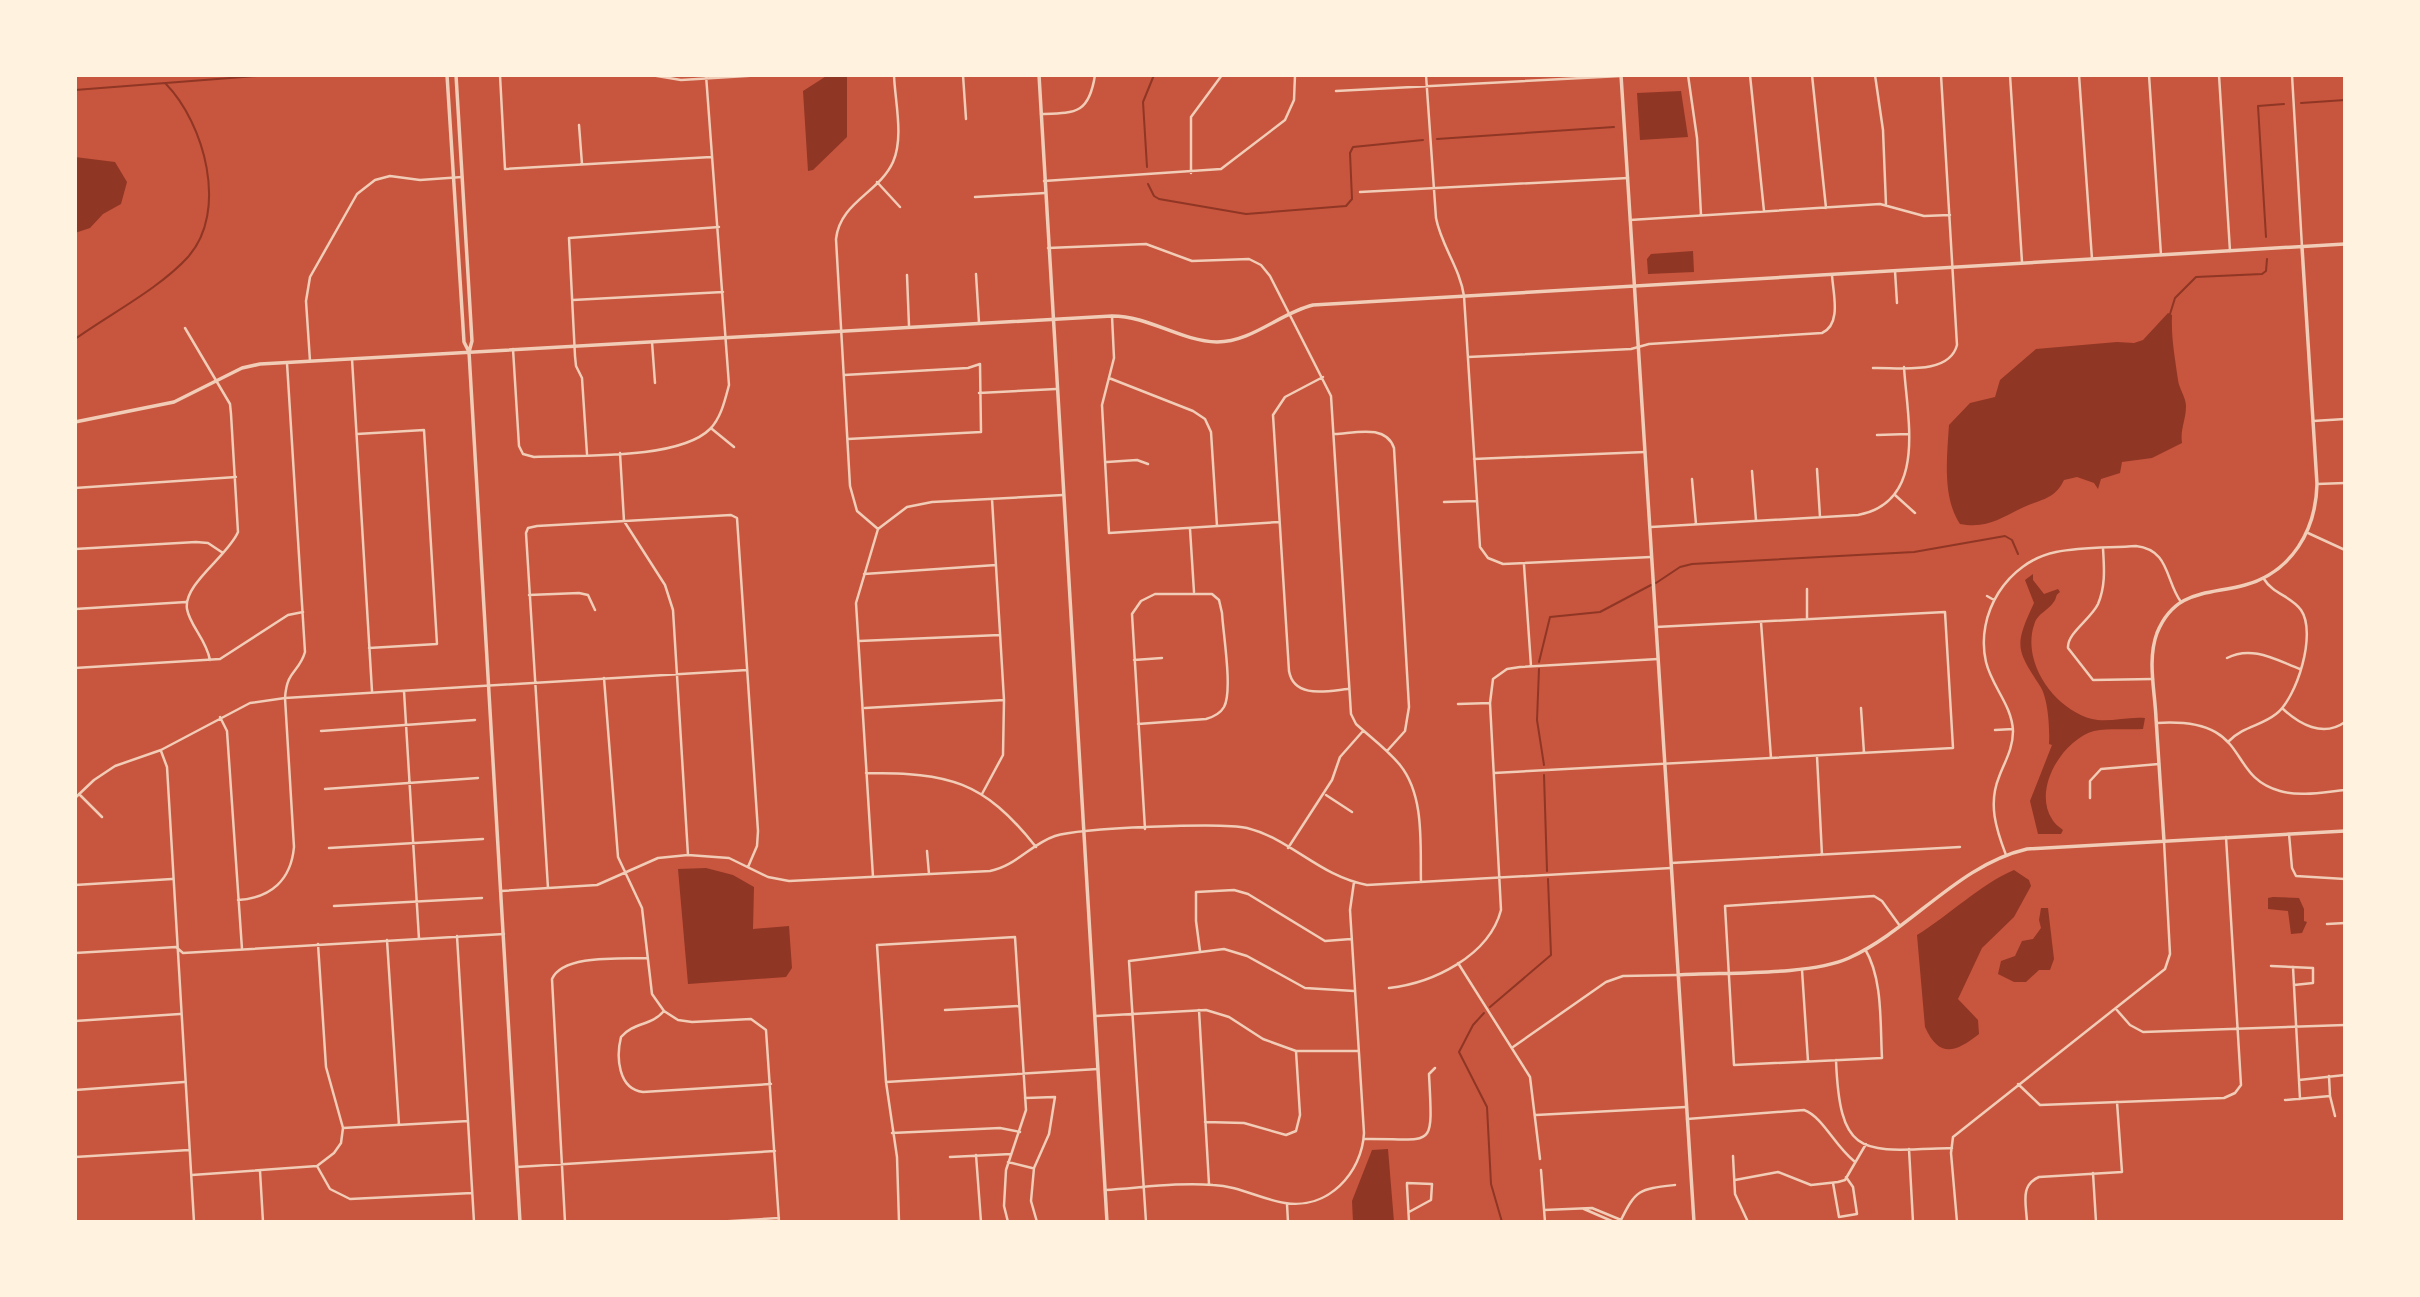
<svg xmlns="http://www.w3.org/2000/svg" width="2420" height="1297" viewBox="0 0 2420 1297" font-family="Quicksand,sans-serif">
	<rect width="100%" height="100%" fill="#c8553d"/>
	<!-- water -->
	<path fill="#8f3625" d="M828,75h19v62l-34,33 -5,1 -5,-80z
		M1681,91l7,46 -48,3 -3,-47z
		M75,157l40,5 12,20 -6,22 -18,10 -13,14 -15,5z
		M1693,251l1,21 -46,2 -1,-15 4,-5z
		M2168,313l4,2c-1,23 3,43 6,65 1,9 8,17 8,26 0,14 -6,23 -4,37l-30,15 -30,4 -2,11 -19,6 -3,10 -4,-6 -17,-6 -13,3c-9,19 -22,19 -40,27 -24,11 -36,22 -64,17 -18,-27 -13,-67 -11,-99l21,-22 25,-6 5,-17 36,-31 81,-7 17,1 9,-3z
		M2033,574v6l11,14 14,-5 2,3c-6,4 -2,5 -7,11 -5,7 -15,11 -18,19 -15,39 19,87 57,97 16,4 37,-3 53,-1l-2,11c-15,1 -34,-1 -49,2 -30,8 -62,57 -42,88 2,4 7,8 11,11l-2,4h-23l-8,-33 22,-56 -3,-1c1,-17 -1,-46 -9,-58 -24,-37 -26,-40 -6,-83l-9,-23z
		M706,868l27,7 21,12 -1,42 36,-3 3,42 -6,9 -98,7 -10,-115z
		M2014,870l15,10 2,6 -17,31 -32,31 -24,51 20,21 1,14c-24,19 -40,24 -54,-7l-8,-92c33,-20 62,-50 97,-65z
		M2273,897l26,1 5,11v12l3,1 -5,11 -11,1 -3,-23 -20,-2v-11z
		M2041,908h7l6,51 -4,11h-11l-13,12h-12l-16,-8 3,-13 14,-5 7,-15 11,-2 8,-11 -2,-8z
		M1388,1149l6,73h-41l-1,-21 20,-51z"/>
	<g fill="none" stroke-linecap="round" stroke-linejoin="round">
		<!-- stream -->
		<path stroke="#8f3625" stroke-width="2" d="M75,90l194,-15
			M2301,103l44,-3
			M1437,139l177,-12
			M1147,167l-4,-65 11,-27
			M1148,184l6,12 5,3 87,15 100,-8 6,-7 -2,-46 3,-6 70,-7
			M2266,237l-8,-131 26,-2
			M2170,314l5,-16 21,-21 66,-3 4,-3 1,-12
			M75,339c35,-25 85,-51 113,-82 41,-46 16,-134 -22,-173
			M1656,583l24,-16 12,-3 222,-12 91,-16 7,4 6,14
			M1539,662l11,-45 50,-5 51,-27
			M1539,669l-2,51 7,45
			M1544,775l3,96
			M1490,1007l61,-52 -3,-76
			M1484,1013l-11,12 -14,27 28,55 4,77 11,38"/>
		<!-- minor -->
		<path stroke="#f1ccb7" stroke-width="2.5" d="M500,75l5,94 206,-12
			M651,75l30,5 82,-5
			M963,75l3,44
			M1426,75l10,143c5,27 24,50 28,78l16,251 8,11 15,6 148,-7
			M1688,75l9,63 4,77
			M1750,75l14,136
			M1812,75l14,133
			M1875,75l8,55 3,75
			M2010,75l12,187
			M2079,75l13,184
			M2149,75l12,180
			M2219,75l11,176
			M2292,75l10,172
			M1336,91l285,-15
			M1041,114c35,-1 48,0 54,-39
			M579,125l3,39
			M1191,173v-56l31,-42
			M1044,181l177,-12 64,-49 9,-20 1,-25
			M877,182l23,25
			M1360,192l268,-14
			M975,197l70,-4
			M1630,220l250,-16 44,12 26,-1
			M1048,248l98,-4 46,17 57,-2 12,6 9,11 61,120 20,318 5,10c14,13 31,25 44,41 25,31 20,80 21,117
			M1895,271l2,32
			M976,274l3,49
			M907,275l2,51
			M573,300l150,-8
			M1112,316l2,42 -12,47 7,128 170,-11
			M185,328l45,76 1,10 7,118c-10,24 -55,52 -51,77 3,17 19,30 23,51
			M652,342l3,41
			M513,349l6,97 4,8 11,3c44,-2 145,3 176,-28 11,-11 15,-29 19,-44l-23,-310
			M1468,357l163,-8 18,-5 173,-11c20,-9 11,-40 10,-58
			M352,359l20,332
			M310,361l-4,-60 4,-24 47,-83 18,-14 15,-4 30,4 42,-3
			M1873,368c25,-1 76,8 84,-23l-16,-270
			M844,375l124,-7 12,-4 1,68 -133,7
			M1323,377l-38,20 -12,18 16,256c5,28 38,20 59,18
			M1109,378l84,33 12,8 6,13 6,94
			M979,393l77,-4
			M2313,421l32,-2
			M712,429l22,18
			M357,434l67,-4 13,214 -68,4
			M1335,434c20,-1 51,-10 59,14l15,259 -4,24 -18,20
			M1877,435l31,-1
			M620,453l4,68 41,64 8,25 15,245
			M587,454l-5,-76 -6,-12 -1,-10 -6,-118 150,-11
			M1474,459l171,-7
			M1107,462l30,-2 11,4
			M1817,469l3,48
			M1752,471l4,49
			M1692,479l4,45
			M2317,484l28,-1
			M75,488l161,-11
			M1895,495l20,18
			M1444,502l32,-1
			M1651,527l207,-12c70,-13 49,-97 46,-148
			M878,529l-21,-18 -7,-25 -14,-247c4,-37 43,-46 57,-77 11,-25 2,-60 1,-87
			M1190,529l4,63
			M2308,533l37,17
			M2103,548c1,19 3,37 -5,56 -7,15 -31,29 -30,44l25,32 60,-1
			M75,549l121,-7 12,1 15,10
			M1524,565l7,101
			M864,574l132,-9
			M1807,589v29
			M529,595l50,-2 9,2 7,15
			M1987,596l7,4
			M75,609l111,-7
			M1761,622l10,136
			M859,641l141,-6
			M2227,658c25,-13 49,2 73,11
			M1134,660l28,-2
			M75,668l145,-9 68,-44 15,-3
			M604,678l14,179 24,51 10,86 12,17 14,9 14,2 59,-3 15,11 13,192
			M404,691l15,248
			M1458,704l32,-1
			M865,708l139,-8
			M1861,708l3,45
			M2282,708c17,16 41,30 63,14
			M220,717l7,14 15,218
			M2157,723c97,-6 67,53 123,68 20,6 44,1 65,-1
			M1138,724l68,-5c7,-2 14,-5 18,-12 9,-16 -1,-74 -2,-94l-3,-13 -7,-6h-57l-14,7 -9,13 13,215
			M1995,730l18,-1
			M321,731l154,-11
			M2229,741c15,-15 32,-15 47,-27 21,-16 41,-81 25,-104 -10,-14 -28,-16 -37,-31
			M161,751l6,16 27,455
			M1817,756l5,99
			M866,773c83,0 117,7 170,74
			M1494,773l459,-25 -8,-136 -289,15
			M325,789l153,-11
			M79,794l23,23
			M982,794l21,-39 1,-55 -12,-201
			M1326,795l26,17
			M75,798l19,-18 21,-14 46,-16 89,-47 35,-5 462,-28
			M2090,798v-17l11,-12 58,-5
			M2289,834l3,34 4,8 49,3
			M329,848l154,-9
			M1288,848l44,-68 8,-23 23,-26
			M927,851l2,23
			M2006,855c-10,-26 -18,-51 -7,-78 6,-16 14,-28 14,-46 -1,-26 -21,-44 -27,-69 -11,-48 21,-100 70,-110 26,-5 54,-4 80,-6 34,4 29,34 45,56
			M1671,863l289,-16
			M873,877l-17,-274 22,-74 29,-22 25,-5 131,-7
			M75,885l97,-6
			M548,888l-22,-355 2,-5 9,-2 194,-11 6,3 21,313 -1,15 -9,21
			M501,891l96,-6 61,-27 30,-3 41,3 39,19 21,4 201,-10c26,-5 41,-27 65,-35 24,-8 168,-14 192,-8 44,11 72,48 120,57l304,-17
			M238,900c33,-2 53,-20 56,-53l-9,-149c2,-29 14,-25 20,-46l-18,-289
			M334,906l148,-8
			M2327,924l18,-1
			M457,936l17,286
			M387,940l12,185
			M1865,949c18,30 15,74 17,109l-148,7 -9,-159 149,-10 8,5 18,25
			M1200,951l-4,-30v-29l38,-2 14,4 77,47 26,-2
			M75,953l101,-6 7,6 321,-19
			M1458,963l72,114 10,82
			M2271,966l42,2v15l-19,2
			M2293,967l7,132
			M1802,970l6,91
			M1389,988c44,-5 100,-32 112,-78l-11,-207 3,-24 14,-10 13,-2 138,-8
			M2116,1009l14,16 13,7 202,-7
			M945,1010l74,-4
			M1199,1010l10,174
			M664,1011c-13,15 -30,11 -43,26 -5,20 -3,52 22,55l128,-8
			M1096,1016l110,-6 23,7 34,22 33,12h62
			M75,1021l105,-7
			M1513,1047l93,-65 17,-6 54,-1
			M1836,1060c4,101 27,91 116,88
			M2329,1076l1,20
			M2299,1080l46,-5
			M886,1082l212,-13
			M2018,1084l22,21 184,-7 11,-5 6,-8 -15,-248
			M75,1090l109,-8
			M1025,1098l30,-1 -6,37 -15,34 -3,33 6,21
			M2285,1100l45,-4 5,20
			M1536,1115l150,-8
			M1687,1119l117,-9c19,7 30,35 50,51
			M1205,1122l39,1 42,12 10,-4 4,-16 -4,-64
			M343,1128l125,-7
			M892,1133l108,-5 20,4
			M1364,1139c71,-1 69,14 65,-65l6,-6
			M1909,1149l4,73
			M976,1155l5,67
			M1733,1156l2,38 13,28
			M75,1157l114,-7
			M950,1157l61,-3
			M1008,1162l24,6
			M317,1166l13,23 20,10 122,-6
			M517,1167l258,-16
			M1541,1170l4,52
			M260,1171l3,51
			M2093,1173l3,49
			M192,1175l125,-9 17,-13 7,-10 2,-15 -17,-61 -8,-123
			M1735,1180l43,-8 33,13 27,-3 7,-2 21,-36
			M1833,1183l6,34 18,-3 -4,-27 -7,-10
			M1105,1190c35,-2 73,-8 108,-5 26,1 47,14 72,18 43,7 77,-30 79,-70l-14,-223 4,-28
			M1287,1204l1,18
			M1584,1209l30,13
			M1544,1210l48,-2 34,14
			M1409,1212l22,-12 1,-16 -25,-1v3l2,36
			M565,1222l-13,-243c11,-25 70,-20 95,-21
			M715,1222l64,-4
			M899,1222l-2,-65 -11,-75 -9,-137 138,-8 11,173 -20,60 -2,36 4,16
			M1146,1222l-17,-261 95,-12 23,7 58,32 49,3
			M1620,1222c16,-33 19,-33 55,-37
			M1957,1222l-6,-69 2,-16 212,-168 5,-15 -6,-113
			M2027,1222c-1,-19 -7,-37 12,-45l83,-5 -5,-70"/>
		<!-- tertiary -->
		<path stroke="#f1ccb7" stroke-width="3.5" d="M447,75l17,267 4,8
			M456,75l16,266 -3,11 51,870
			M1039,75l68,1147
			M1621,75l73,1147
			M75,422l99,-20 68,-34 18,-4 852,-48c37,0 68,25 105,26 35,0 63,-29 96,-37l1032,-61
			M2164,841c-3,-41 -5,-82 -8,-123 -1,-27 -9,-58 1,-85 18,-44 51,-38 88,-48 47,-13 71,-55 72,-101l-15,-237
			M1678,975c46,-3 131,1 171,-17 63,-29 109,-93 178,-109l318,-18"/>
	</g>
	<!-- border -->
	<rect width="2420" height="1297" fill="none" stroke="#fff3e0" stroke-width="154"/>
</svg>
